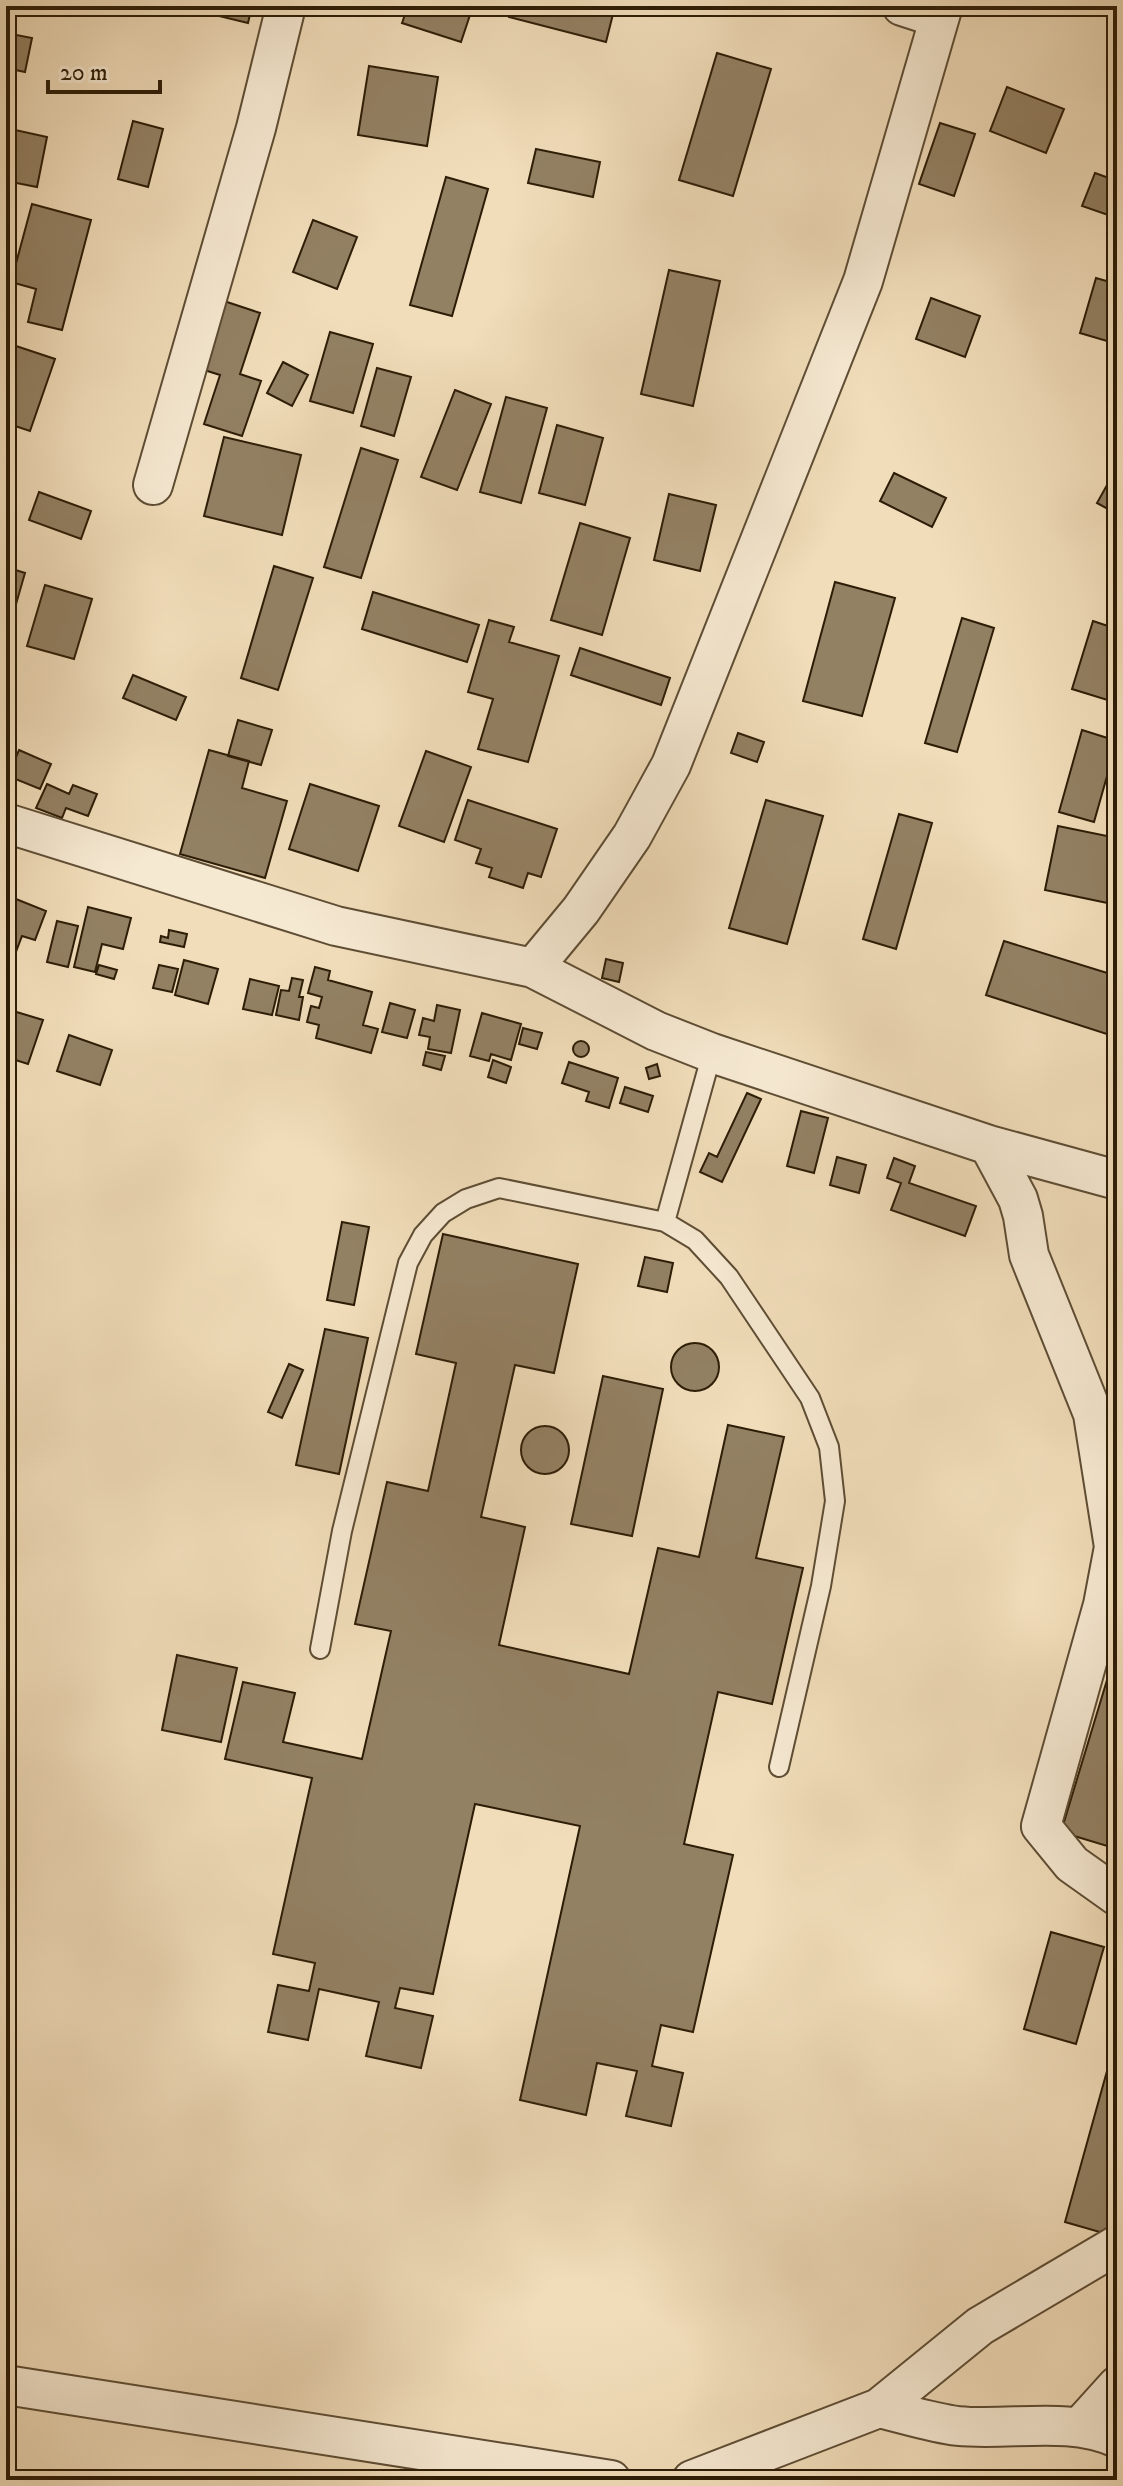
<svg xmlns="http://www.w3.org/2000/svg" width="1123" height="2486" viewBox="0 0 1123 2486" font-family="'IM FELL DW Pica',serif">
	<rect width="100%" height="100%" fill="#f1ddba"/>
	<filter id="stains"><feTurbulence type="fractalNoise" baseFrequency=".0025" numOctaves="4"/><feColorMatrix values="0 0 0 0 .2 0 0 0 0 .09 0 0 0 0 .02 0 0 0 .5 -.17"/></filter>
	<radialGradient id="worn" r=".72"><stop offset=".6" stop-color="#630" stop-opacity="0"/><stop offset="1" stop-color="#630" stop-opacity=".3"/></radialGradient>
	<!-- building -->
	<path fill="#938164" stroke="#2d1d07" stroke-width="2" d="M186,6h66l-4,17 -62,-15z
		M408,6h65l-12,36 -59,-19z
		M511,6h104l-9,36 -97,-25z
		M6,33l26,5 -7,34 -19,-4z
		M717,53l54,16 -38,127 -54,-16z
		M369,66l69,11 -11,69 -69,-11z
		M1007,87l57,22 -18,44 -56,-22z
		M133,121l30,8 -15,58 -30,-8z
		M940,123l35,11 -21,62 -35,-12z
		M6,128l41,9 -10,50 -31,-6z
		M536,149l64,13 -7,35 -65,-14z
		M1095,173l22,8v37l-35,-12z
		M446,177l42,12 -36,127 -42,-11z
		M32,204l59,16 -29,110 -34,-8 8,-33 -25,-7z
		M313,220l44,17 -20,52 -44,-17z
		M669,270l51,11 -27,125 -52,-12z
		M1096,278l21,6v60l-37,-11z
		M931,298l49,18 -15,41 -49,-18z
		M221,300l39,13 -20,61 21,7 -19,55 -38,-12 16,-49 -22,-7z
		M330,332l43,12 -20,69 -43,-12z
		M13,345l42,14 -25,72 -24,-8v-59z
		M283,362l25,13 -16,31 -25,-13z
		M377,368l34,9 -17,59 -33,-10z
		M455,390l36,14 -34,86 -36,-13z
		M506,397l41,11 -26,95 -41,-11z
		M557,425l46,13 -18,67 -46,-12z
		M224,437l77,18 -19,80 -78,-19z
		M361,448l37,12 -37,118 -37,-11z
		M1117,467v47l-20,-11z
		M894,473l52,25 -14,29 -52,-26z
		M39,492l52,19 -10,28 -52,-19z
		M669,494l47,11 -16,66 -46,-11z
		M580,523l50,15 -28,97 -51,-15z
		M274,566l39,12 -35,112 -37,-12z
		M6,567l19,6 -19,66z
		M835,582l60,16 -33,118 -59,-15z
		M45,585l47,14 -18,60 -47,-13z
		M373,592l106,33 -12,37 -105,-33z
		M962,618l32,10 -37,124 -32,-9z
		M489,620l25,7 -5,15 50,14 -31,106 -50,-13 15,-50 -25,-7z
		M1093,621l24,8v74l-45,-14z
		M580,648l90,30 -9,27 -90,-30z
		M133,675l53,22 -10,23 -53,-22z
		M238,720l34,10 -11,35 -33,-9z
		M1082,730l35,11 -23,81 -35,-10z
		M738,733l26,9 -7,20 -26,-9z
		M19,750l32,14 -11,25 -32,-13z
		M209,750l40,11 -7,27 45,13 -22,77 -85,-24z
		M426,751l45,16 -27,75 -45,-16z
		M47,784l22,10 4,-9 24,9 -9,22 -22,-8 -4,10 -26,-10z
		M310,784l69,22 -21,65 -69,-22z
		M468,800l89,29 -16,48 -13,-4 -5,15 -34,-11 3,-9 -16,-5 5,-14 -26,-9z
		M766,800l57,16 -36,128 -58,-16z
		M899,814l33,9 -36,126 -33,-10z
		M1058,826l59,12v67l-72,-15z
		M6,895l40,16 -11,29 -13,-4 -8,21 -8,-3z
		M88,907l43,11 -8,31 -21,-5 -7,28 -21,-5z
		M57,921l21,5 -10,41 -21,-5z
		M169,930l18,4 -3,13 -24,-5 1,-6 7,2z
		M1004,941l113,35v48l-4,12 -127,-41z
		M606,959l17,4 -4,19 -17,-4z
		M184,960l34,9 -10,35 -33,-9z
		M99,965l18,5 -3,9 -18,-5z
		M159,965l19,4 -6,23 -19,-4z
		M315,967l15,4 -2,9 44,12 -9,33 15,4 -7,24 -55,-15 3,-13 -12,-3 4,-16 8,2 3,-11 -14,-4z
		M292,978l11,2 -4,17h4l-4,23 -23,-5 5,-25 8,1z
		M250,979l29,7 -7,29 -29,-6z
		M390,1003l25,7 -8,28 -25,-6z
		M437,1005l23,5 -9,43 -23,-4 2,-12 -11,-2 4,-17 11,3z
		M10,1010l33,10 -15,44 -22,-7v-34z
		M482,1013l39,11 -10,36 -20,-6 -2,7 -19,-5z
		M523,1028l19,5 -5,16 -18,-5z
		M69,1035l43,15 -12,35 -43,-14z
		M573 1049a8 8 0 1 1 16 0a8 8 0 1 1-16 0Z
		M426,1052l19,4 -4,14 -18,-5z
		M493,1060l18,7 -5,16 -18,-6z
		M569,1062l49,16 -9,30 -23,-7 3,-9 -27,-9z
		M657,1064l3,12 -11,3 -3,-11z
		M625,1087l28,9 -5,16 -28,-9z
		M747,1093l14,6 -39,83 -22,-10 9,-19 8,4z
		M801,1111l27,7 -14,55 -27,-7z
		M837,1157l29,8 -7,28 -29,-8z
		M894,1158l21,8 -6,17 67,23 -11,30 -74,-26 10,-27 -14,-5z
		M342,1222l27,5 -15,78 -27,-5z
		M443,1234l135,30 -24,109 -39,-8 -34,152 44,10 -26,118 130,29 29,-126 41,9 29,-132 56,12 -28,121 47,10 -31,136 -54,-12 -34,152 49,11 -40,177 -32,-7 -9,41 31,7 -12,53 -45,-10 11,-45 -40,-8 -11,52 -66,-15 60,-274 -105,-22 -42,190 -33,-6 -5,20 38,8 -12,52 -55,-12 13,-54 -60,-13 -11,51 -40,-8 10,-47 31,6 6,-28 -42,-9 39,-176 -87,-19 18,-77 52,11 -12,49 79,17 29,-128 -36,-7 32,-142 41,9 28,-128 -40,-9z
		M645,1257l28,6 -6,29 -29,-6z
		M325,1329l43,9 -29,136 -43,-9z
		M671 1367a24 24 0 1 1 48 0a24 24 0 1 1-48 0Z
		M289,1364l14,6 -21,48 -14,-6z
		M603,1376l60,13 -31,147 -61,-12z
		M521 1450a24 24 0 1 1 48 0a24 24 0 1 1-48 0Z
		M1117,1647v202l-56,-17z
		M177,1655l60,13 -16,74 -59,-12z
		M1051,1932l53,15 -28,97 -52,-15z
		M1117,2035v202l-52,-15z"/>
	<g fill="none" stroke-linecap="round" stroke-linejoin="round">
		<defs>
			<path id="service" d="M665,1222l47,-169
				M320,1649l22,-118 66,-268 15,-28 20,-22 23,-14 33,-11 166,34 30,18 34,37 81,121 19,49 6,54 -14,85 -42,181"/>
			<path id="minor" d="M902,6l37,12
				M153,485l103,-357 30,-122
				M6,823l330,103 197,42 123,63 56,22 277,92 128,35
				M533,968l48,-58 51,-74 39,-71 192,-484 80,-275
				M989,1145l29,54 5,17 6,39 64,159 21,133 -11,58 -62,221 31,38 45,32
				M6,2385l605,95
				M879,2408c26,6 53,15 79,18 53,5 110,-10 159,12
				M1080,2427l37,-41
				M692,2480l187,-72 101,-82 137,-81"/>
		</defs>
		<!-- service casing -->
		<use href="#service" stroke="#5e4d34" stroke-width="22"/>
		<!-- minor casing -->
		<use href="#minor" stroke="#5e4d34" stroke-width="42"/>
		<!-- service -->
		<use href="#service" stroke="#f6e9d2" stroke-width="18"/>
		<!-- minor -->
		<use href="#minor" stroke="#f6e9d2" stroke-width="38"/>
	</g>
	<!-- margin -->
	<rect width="1123" height="2486" fill="none" stroke="#f1ddba" stroke-width="32"/>
	<rect x="8" y="8" width="1107" height="2470" fill="none" stroke="#2d1d07" stroke-width="4"/>
	<rect x="16" y="16" width="1091" height="2454" fill="none" stroke="#2d1d07" stroke-width="2"/>
	<!-- scale -->
	<path d="M48 80v12h112v-12" fill="none" stroke="#2d1d07" stroke-width="4"/>
	<text x="60" y="80" font-size="24" fill="#2d1d07" stroke="#f6e9d2" stroke-width="6" paint-order="stroke">20 m</text>
	<rect width="100%" height="100%" filter="url(#stains)"/>
	<rect width="100%" height="100%" fill="url(#worn)"/>
</svg>
